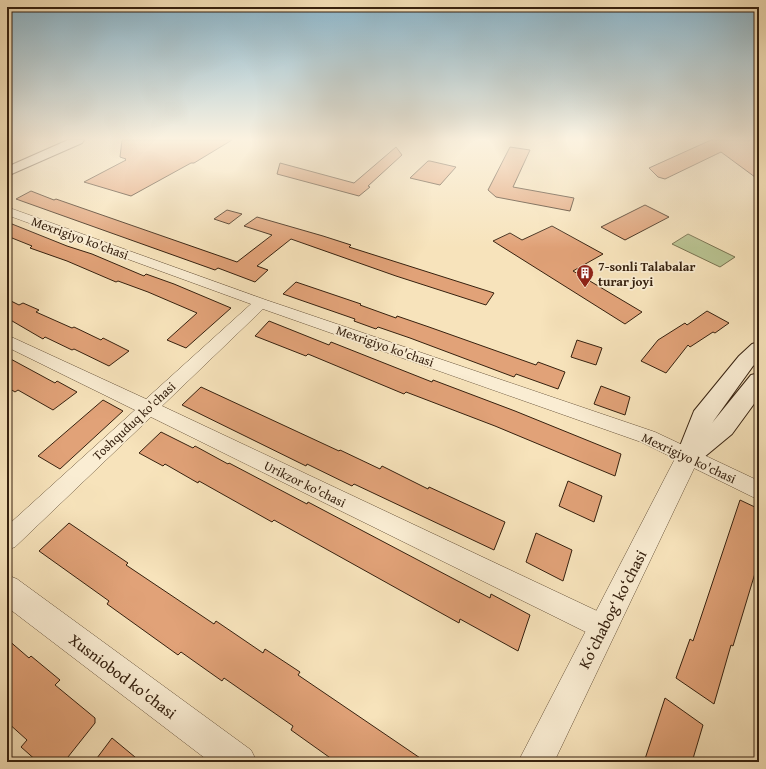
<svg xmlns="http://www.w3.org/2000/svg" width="766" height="769" viewBox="0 0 766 769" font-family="'Gentium Book Plus',serif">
	<rect width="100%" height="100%" fill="#f7e3bb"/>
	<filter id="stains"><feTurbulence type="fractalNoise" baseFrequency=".005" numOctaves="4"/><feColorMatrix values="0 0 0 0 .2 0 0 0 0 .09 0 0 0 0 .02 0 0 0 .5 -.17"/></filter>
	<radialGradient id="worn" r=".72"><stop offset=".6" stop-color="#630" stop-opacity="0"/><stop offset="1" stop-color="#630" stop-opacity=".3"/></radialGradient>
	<!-- green -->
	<path fill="#b9c492" stroke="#787250" d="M688,234l47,23 -15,10 -48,-23z"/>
	<!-- building -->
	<path fill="#e1a278" stroke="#36210f" d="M122,140h110l-38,23h-3l-60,33 -47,-14 42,-22h-1l1,-1 -6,-2z
		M711,140h48v40l-38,-28 -56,27 -7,-2 -9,-9z
		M396,147l6,8 -34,31 2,1 -11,9 -82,-22 3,-11 74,20z
		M510,147l20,3 -17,37 61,11 -4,13 -74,-14 -8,-7z
		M428,161h2l26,6 -16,18 -30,-7z
		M31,191l23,9 2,-1 181,63 35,-27 -28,-9 13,-9 66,19 28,9 -2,2 145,46 -8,12 -90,-29 -105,-37 -34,27 11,4 -13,12 -37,-14 -3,2 -199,-71z
		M645,205l24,12 -44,23 -24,-13z
		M227,210l15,4 -13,10 -15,-5z
		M7,222l60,24 25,8 52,22 2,-2 28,10 57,24 -45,40 -19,-8 30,-27 -49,-21 -30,-11 -2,1 -49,-21 -37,-13 2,-2 -25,-10z
		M552,226l51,28 -30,17 69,41 -17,12 -132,-83 17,-8 12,7z
		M296,282l65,22 -1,1 36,13 1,-2 32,11 107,38 2,-3 27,10 -7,17 -42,-15 -2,3 -104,-39 -32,-11 -2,2 -22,-8 1,-2 -72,-25z
		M7,299l12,6 4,-2 16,7 -3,2 36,16 2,-1 27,13 2,-2 26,13 -20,15 -35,-17 -2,1 -27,-13 -2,2 -36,-21z
		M707,311l22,12 -14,10 -2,-1 -23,15 -2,-2 -22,28 -25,-12 17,-21 27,-17 2,2z
		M269,321l60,24 2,-3 101,40 1,-2 82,31 106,43 -6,22 -120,-50 -89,-34 -2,2 -96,-40 -2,2 -51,-20z
		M577,340l25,8 -6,17 -25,-8z
		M7,357l48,26 2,-2 20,11 -24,18 -35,-20 -3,2 -8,-5z
		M601,386l29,11 -5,18 -31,-11z
		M201,387l138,64 1,-1 40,19 2,-3 46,23 1,-2 76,35 -11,28 -140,-66 -2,2 -45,-22 -1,2 -124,-61z
		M103,400l20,11 -63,58 -22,-13z
		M161,432l32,16 2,-2 33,18 1,-1 78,41 1,-2 182,96 1,-4 39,21 -12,36 -58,-32 -1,4 -185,-103 -2,2 -73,-41 -1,2 -33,-19 -2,2 -24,-13z
		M568,481l34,15 -8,26 -35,-16z
		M740,500l19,9v51l-26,86 -2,-1 -17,59 -38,-26 14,-39 3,2z
		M69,523l59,40 -2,2 88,59 2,-3 47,32 2,-4 35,23 -2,3 128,87h-90l-45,-32 2,-4 -69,-48 -2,3 -41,-29 -3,3 -71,-51 2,-3 -70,-50z
		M536,533l36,17 -9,31 -37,-19z
		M7,639l22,19 2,-2 29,24 -5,5 40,33v5l-31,39h-26l-17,-15 6,-7 -20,-18z
		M665,698l38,27 -11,37h-48z
		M112,738l29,24h-47z"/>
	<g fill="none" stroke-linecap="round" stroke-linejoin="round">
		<defs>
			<path id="minor" d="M7,207l259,93 389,132 104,49v19l-118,-58 -378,-133 -101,97 450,212 3,9 -3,9 -9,3 -9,-3 -443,-219 -136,130 -8,3v-24l128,-116 -128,-63v-12l139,64 105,-95 -244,-89z"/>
			<path id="tertiary" d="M688,446l8,3 4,7 -146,306h-36l162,-313z
				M7,575l10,4 234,171 6,12h-47l-203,-155z"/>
			<path id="secondary" d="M68,140h16l-2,3 -75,33v-9z
				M759,342v19l-6,5 -41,57 39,-48 8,-2v24l-27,37 -35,29 -9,4 -9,-4 -3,-7 18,-45 45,-55 13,-12z"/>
		</defs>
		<!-- minor casing -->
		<use href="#minor" stroke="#66523a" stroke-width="1"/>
		<!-- tertiary casing -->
		<use href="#tertiary" stroke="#66523a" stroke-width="1"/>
		<!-- secondary casing -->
		<use href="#secondary" stroke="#36210f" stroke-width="2"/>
		<!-- minor -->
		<use href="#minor" fill="#faedd3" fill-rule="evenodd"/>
		<!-- tertiary -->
		<use href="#tertiary" fill="#faedd3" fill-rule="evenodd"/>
		<!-- secondary -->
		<use href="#secondary" fill="#faedd3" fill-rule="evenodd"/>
	</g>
	<!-- sky -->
	<linearGradient id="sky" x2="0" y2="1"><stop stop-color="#8ab8d0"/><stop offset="0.56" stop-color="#fbf2e0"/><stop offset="1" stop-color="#fbf2e0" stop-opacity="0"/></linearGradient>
	<rect width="766" height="248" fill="url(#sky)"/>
	<!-- icons -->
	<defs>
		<symbol id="building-pin" viewBox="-11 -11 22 30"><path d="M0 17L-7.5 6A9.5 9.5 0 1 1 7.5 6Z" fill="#8f2418" stroke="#faedd3"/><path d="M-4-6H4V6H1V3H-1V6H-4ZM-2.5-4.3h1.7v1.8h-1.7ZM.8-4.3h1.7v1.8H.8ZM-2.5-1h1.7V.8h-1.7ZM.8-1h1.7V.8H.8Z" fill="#fff"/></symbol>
	</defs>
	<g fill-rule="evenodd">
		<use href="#building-pin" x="575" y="263" width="20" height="27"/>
	</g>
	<g text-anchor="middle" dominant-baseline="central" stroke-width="3.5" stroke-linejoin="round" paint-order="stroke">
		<!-- street labels -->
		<g font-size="13" fill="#36210f" stroke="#faedd3">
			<text transform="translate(80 238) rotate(20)">Mexrigiyo ko'chasi</text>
			<text transform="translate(385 346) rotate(19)">Mexrigiyo ko'chasi</text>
			<text transform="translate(134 421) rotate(-43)">Toshquduq ko'chasi</text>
			<text transform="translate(689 458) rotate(25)">Mexrigiyo ko'chasi</text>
			<text transform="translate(305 484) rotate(26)">Urikzor ko'chasi</text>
		</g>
		<!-- poi labels -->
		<g font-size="13" font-weight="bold" fill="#36210f" stroke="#faedd3" text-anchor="start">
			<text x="598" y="266">7-sonli Talabalar<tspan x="598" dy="15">turar joyi</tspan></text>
		</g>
		<!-- near-street labels -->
		<g font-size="16" fill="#36210f" stroke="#faedd3">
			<text transform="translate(612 609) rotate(-63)">Ko‘chabog‘ ko‘chasi</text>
			<text transform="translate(123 676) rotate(37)">Xusniobod ko'chasi</text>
		</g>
	</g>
	<!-- margin -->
	<rect width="766" height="769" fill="none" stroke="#f7e3bb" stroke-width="24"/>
	<rect x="8" y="8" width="750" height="753" fill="none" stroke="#36210f" stroke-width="2"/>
	<rect x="12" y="12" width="742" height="745" fill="none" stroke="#36210f"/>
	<rect width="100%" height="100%" filter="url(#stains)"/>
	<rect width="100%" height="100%" fill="url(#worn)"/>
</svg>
